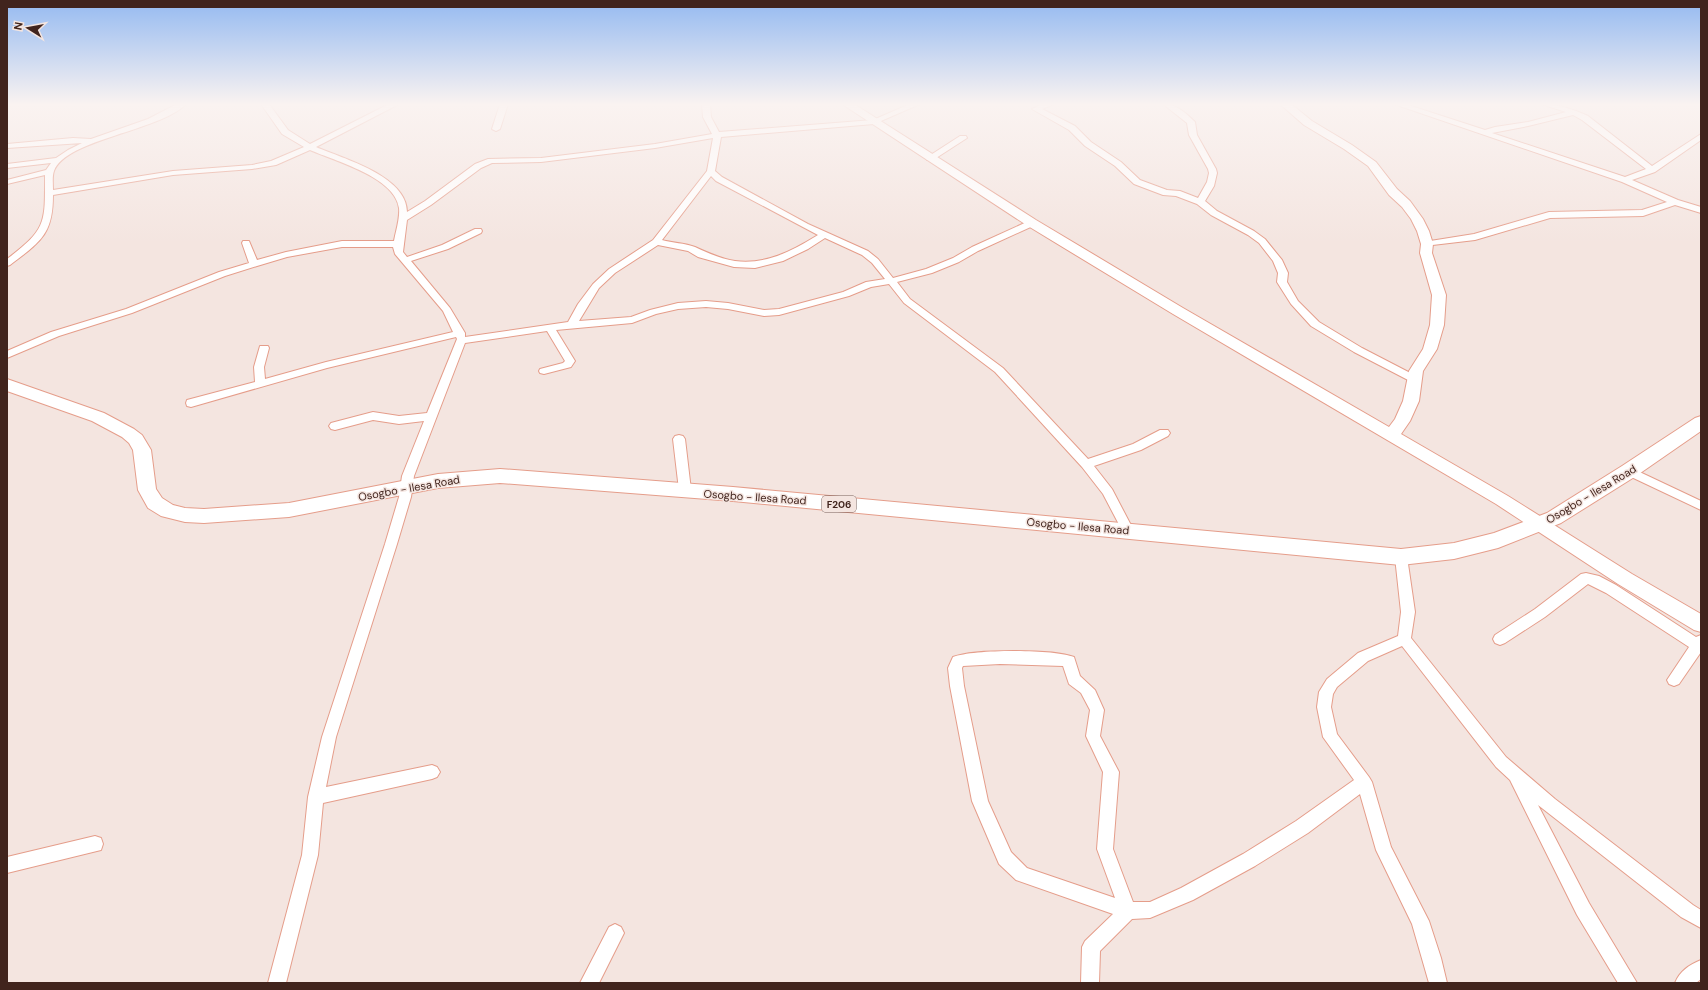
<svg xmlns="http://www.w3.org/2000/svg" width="1708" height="990" viewBox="0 0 1708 990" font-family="'DM Sans',sans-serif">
	<rect width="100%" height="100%" fill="#f4e5e0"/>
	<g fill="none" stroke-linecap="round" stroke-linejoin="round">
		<defs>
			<path id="street" d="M177,104h9c-26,27 -120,35 -132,67 -2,5 -1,13 -1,19l120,-19 79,-6 19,-4 33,-14 -22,-13 -21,-30h8l19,26 22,14 79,-40h10l-83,43c28,12 91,29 91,65l18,-11 50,-37 13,-5 53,-1 114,-14 57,-10 -9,-17 -1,-13h8l1,13 8,15 154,-12 37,-16h10l-46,20 -153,13 -6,34 7,6 86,47 60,27 10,8 15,19 33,-9 27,-11 19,-11 57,-26h6l1,2 -1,2 -57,26 -19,11 -27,11 -35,9 13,17 93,69 85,91 45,-15 27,-14h8l2,3 -2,3 -27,14 -47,16 18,23 22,42 -2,3 -4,2 -4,-2 -21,-40 -21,-27 -87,-95 -91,-69 -15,-19 -18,3 -22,9 -70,19 -15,1 -36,-7 -22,-2 -28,2 -22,5 -24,9 -76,7 19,31 -4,6 -27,7 -4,-1 -1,-2 1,-2 23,-6 2,-2 -18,-30 -82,12 -51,133 -3,21 -14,47 -61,193 -10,50 106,-22 5,2 3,5 -3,5 -5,2 -109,24 -5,52 -32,128h-18l34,-128 6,-58 14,-60 63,-193 14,-47 3,-21 22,-55 -25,3 -26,-4 -38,10 -4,-1 -2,-3 2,-3 42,-11 26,4 28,-3 30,-74 -1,-2 -129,31 -136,39 -4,-1 -1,-3 1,-3 68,-18 -1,-15 6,-21h8l1,2 -5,19 1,12 61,-17 127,-30 -10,-21 -48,-57 -2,-7h-51l-55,10 -30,9 -32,10 -93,37 -73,23 -52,22v-7l44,-19 75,-23 93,-37 30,-9 -7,-20 1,-2h6l8,19 29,-8 56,-11h52c2,-11 6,-22 5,-33 -4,-31 -64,-47 -89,-58l-34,15 -24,4 -79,6 -120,20c0,40 -13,47 -43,70l-3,1v-7c40,-30 38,-36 38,-84l-38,9v-4l39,-10 5,-7 -44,5v-4l49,-6 12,-8 14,-7 -75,5v-4l66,-6 18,1 57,-20zM713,138l-6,33 -54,69 -44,29 -16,15 -15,20 -10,18 -103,15v-4l-15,-25 -39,-47 37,-12 33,-16 1,-2 -1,-2h-6l-33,16 -35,12 -4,-5 4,-32 24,-15 50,-37 11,-5 49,-1 114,-14zM711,176l5,5 102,54c-26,16 -52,30 -83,26 -14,-2 -27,-8 -40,-14 -10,-4 -23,-4 -33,-7zM825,238l37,17 10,8 13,16 -19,3 -23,10 -64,17 -15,1 -36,-7 -22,-2 -28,2 -28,7 -19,7 -52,4 20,-33 16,-15 43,-28 30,6 10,6 36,10 21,1 28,-7 25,-12z
				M500,104h8l-8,25 -4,2 -4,-2z
				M1043,104h11l-12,5 33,17 16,16 30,20 19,18 27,10 13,1 18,7 9,-16 2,-9 -1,-4 -19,-34 -2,-12 -24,-19c13,0 23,9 32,18l2,13 19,34 1,4 -3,13 -9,15 12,10 37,20 11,8 17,21 6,13 -1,9 11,19 21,21 43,26 56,29 1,2 -1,2h-8l-56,-29 -43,-26 -20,-22 -14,-22 1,-9 -5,-12 -14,-18 -11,-8 -37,-20 -14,-11 -21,-8 -13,-1 -29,-11 -19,-18 -30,-20 -16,-16 -37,-21z
				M1394,104h11l80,26 10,-3 33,-5 38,-10 -25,-8c17,0 32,5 47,12l64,50 49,-32v6l-46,32 -23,8 46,20 23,7v6l-26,-8 -32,11 -93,2 -75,22 -51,6 -1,-2 1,-2 50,-8 75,-22 93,-2 25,-8 -45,-20zM1573,115l9,5 64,49 -21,8 -133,-44 36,-7z
				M960,136h6l1,2 -34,22h-6l-1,-2z
				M679,435l4,1 2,3 6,51 -2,3 -4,1 -4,-1 -2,-3 -6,-51 2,-3z
				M1629,467l72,34v9l-76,-36 -2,-3 2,-3z
				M1401,552l5,2 1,3 8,55 -4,26 95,119 49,42 138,106 8,5v18l-20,-11 -143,-112 51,98 48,80h-19l-41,-68 -67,-135 -14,-13 -94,-121 -34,15 -31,26 -4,7 -2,13 6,27 32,43 3,5 19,65 38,74 12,37 6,25h-18l-17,-59 -36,-74 -16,-56 -52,39 -53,33 -62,34 -43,18 -18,1 -32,32 -1,32h-18l1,-36 3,-6 28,-27 -97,-34 -17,-16 -27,-63 -22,-115 -2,-18 5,-11c21,-8 100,-8 121,0l6,19 15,14 9,20 -4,26 19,36 -6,77 20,53h17l31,-14 62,-34 53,-33 58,-41 -31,-43 -6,-30 2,-15 8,-13 31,-26 40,-17 3,-24 -6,-55 1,-3zM1000,664l63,2 6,18 12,9 9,17 -4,26 17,36 -6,77 18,49 -88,-30 -16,-16 -23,-51 -24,-115 -2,-18 1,-2z
				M1586,573l13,3 17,9 80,52 5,-2v17l-22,32 -5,2 -5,-2 -2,-4 22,-33 -83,-54 -18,-9 -43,33 -40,26 -5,2 -5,-2 -2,-4 2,-4 40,-26 46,-35z
				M95,836l6,2 2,6 -2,6 -94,23v-16z
				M615,924l6,3 3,6 -25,50h-19l29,-56z
				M1701,960v19l-5,4h-21c5,-12 14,-18 26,-23z"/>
			<path id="secondary" d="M842,104h12l182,116 147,88 206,119 6,-8 8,-18 6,-30 14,-22 7,-24 2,-30 -12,-42 1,-9 -4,-13 -6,-12 -9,-12 -13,-12 -21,-29 -24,-17 -40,-24 -24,-21h11l21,17 40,24 24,17 21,27 13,12 13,18 6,12 4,13 -1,9 14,42 -2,30 -7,24 -14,22 -4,30 -9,20 -9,13 107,62 124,78 69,40v18l-7,-2 -76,-46 -122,-80 -323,-190 -145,-88z"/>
			<path id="primary" d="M7,379l97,34 30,16 8,6 9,15 5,39 6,9 11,7 12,3 19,1 85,-6 149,-29 62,-5 233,18 668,62 53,-6 40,-10 53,-20 75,-47 73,-48 6,-2v15l-65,45 -75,47 -63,25 -44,11 -53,6 -668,-64 -233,-18 -62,5 -149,29 -85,6 -19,-1 -24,-6 -13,-8 -10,-18 -5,-40 -4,-7 -7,-6 -30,-16 -85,-30z"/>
		</defs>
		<!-- street casing -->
		<use href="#street" stroke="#e59d8a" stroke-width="2"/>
		<!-- secondary casing -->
		<use href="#secondary" stroke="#e59d8a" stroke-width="2"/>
		<!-- primary casing -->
		<use href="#primary" stroke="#e59d8a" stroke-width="2"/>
		<!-- street -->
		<use href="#street" fill="#fff" fill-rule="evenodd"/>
		<!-- secondary -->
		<use href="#secondary" fill="#fff" fill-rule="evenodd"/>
		<!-- primary -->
		<use href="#primary" fill="#fff" fill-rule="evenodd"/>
	</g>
	<!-- sky -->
	<linearGradient id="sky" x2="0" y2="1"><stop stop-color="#95baf1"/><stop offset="0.43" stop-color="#faf3f1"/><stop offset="1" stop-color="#faf3f1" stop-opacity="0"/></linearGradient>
	<rect width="1708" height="243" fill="url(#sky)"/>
	<g text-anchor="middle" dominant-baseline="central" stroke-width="3" stroke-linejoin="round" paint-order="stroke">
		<!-- shield labels -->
		<rect fill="#f4e5e0" stroke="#775e58" stroke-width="1" x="822" y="496" width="34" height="16" rx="3"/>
		<g font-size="10" font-weight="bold" fill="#41241d">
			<text x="839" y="504">F206</text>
		</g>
		<!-- street labels -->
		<g font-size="11" fill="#41241d" stroke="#f4e5e0">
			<text transform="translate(409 488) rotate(-10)">Osogbo - Ilesa Road</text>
			<text transform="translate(1591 494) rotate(-31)">Osogbo - Ilesa Road</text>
			<text transform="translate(755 497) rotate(4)">Osogbo - Ilesa Road</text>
			<text transform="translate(1078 526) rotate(5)">Osogbo - Ilesa Road</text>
		</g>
	</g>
	<!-- border -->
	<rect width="1708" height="990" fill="none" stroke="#41241d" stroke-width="16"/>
	<!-- north arrow -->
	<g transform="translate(28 28) rotate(281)" stroke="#f4e5e0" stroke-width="3" paint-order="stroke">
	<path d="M0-3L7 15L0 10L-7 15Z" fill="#41241d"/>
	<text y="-6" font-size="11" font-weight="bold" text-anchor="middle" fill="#41241d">N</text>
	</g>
</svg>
